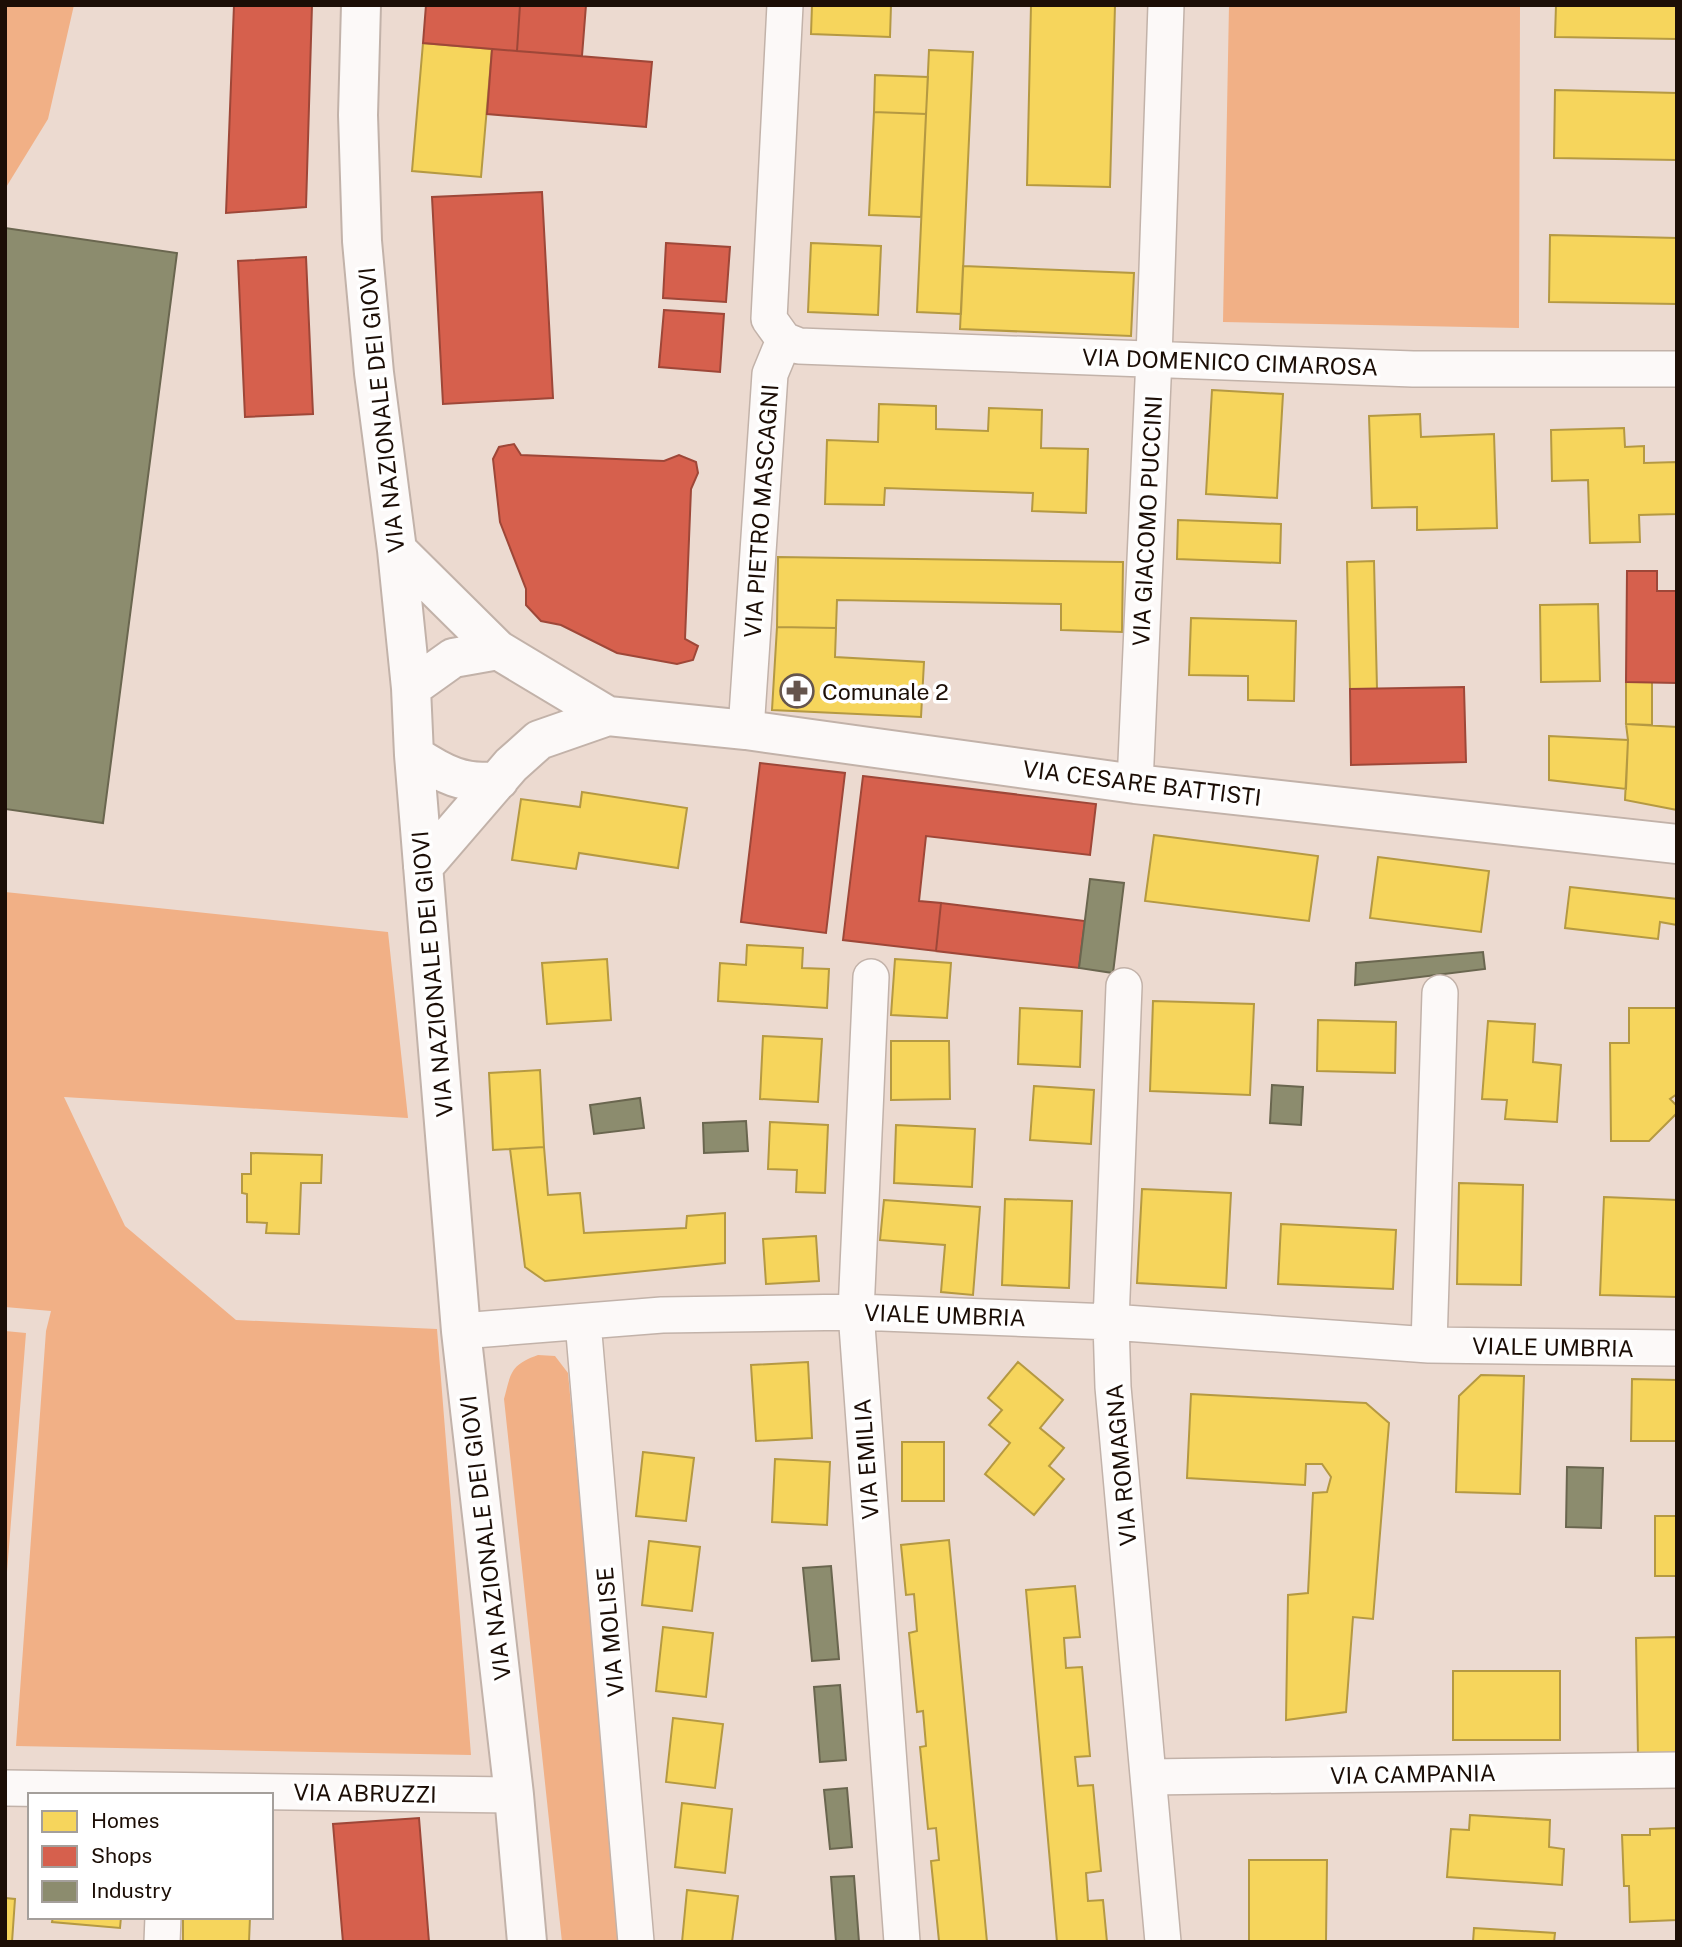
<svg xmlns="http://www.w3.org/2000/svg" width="1682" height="1947" viewBox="0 0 1682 1947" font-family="'Public Sans',sans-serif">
	<rect width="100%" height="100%" fill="#ecdad0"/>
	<!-- green -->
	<path fill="#f1b086" d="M5,5h69l-26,114 -43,70z
		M1229,5h291l-1,323 -296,-6z
		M5,892l383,40 20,186 -344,-21 61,129 111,94 201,9 34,426 -455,-9 30,-415 5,-20 -46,-4z
		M5,1331l21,2 -21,264z
		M538,1355l17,1 13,17 53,569h-59l-58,-543c7,-26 6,-34 34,-44z"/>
	<!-- homes -->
	<path fill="#f6d55c" stroke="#b59942" stroke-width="2" d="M812,5h79l-1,32 -79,-3z
		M1031,5h84l-5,182 -83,-2z
		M1556,5h121v34l-122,-2z
		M423,43l69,6 -11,128 -69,-6z
		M929,50l44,2 -12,262 -44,-2z
		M875,75l53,2 -2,37 -52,-2z
		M1555,90l122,3v67l-123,-2z
		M874,112l52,2 -5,103 -52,-2z
		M1550,235l127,3v66l-128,-2z
		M811,243l70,3 -3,69 -70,-3z
		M963,266l171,7 -3,63 -171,-7z
		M1212,390l71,4 -6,104 -71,-4z
		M879,404l57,2v23l52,2 1,-23 53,2 -1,38 47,1 -2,64 -54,-2 1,-18 -148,-5 -1,17 -59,-1 2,-64 51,2z
		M1420,414l1,23 73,-3 3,94 -80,2v-23l-45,1 -3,-92z
		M1624,428l1,19 19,-1v17l33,-1v52l-38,1 1,27 -50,1 -2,-63 -36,1 -1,-51z
		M1178,520l103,4 -1,39 -103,-4z
		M778,557l345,5 -1,70 -61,-2v-26l-224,-4 -1,28 -59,-1z
		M1374,561l3,128h-27l-3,-127z
		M1598,604l2,77 -59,1 -1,-77z
		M1191,618l105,3 -2,80 -46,-1v-24l-59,-1z
		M777,627l59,1 -1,29 89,5 -3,55 -149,-7z
		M1626,682h26v43l-26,-1z
		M1626,724l51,3v83l-52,-10 3,-60z
		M1549,736l79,4 -2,49 -77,-9z
		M582,792l105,16 -9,60 -99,-15 -3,16 -64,-9 9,-61 59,8z
		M1154,835l164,21 -9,65 -164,-20z
		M1378,857l111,14 -8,61 -111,-14z
		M1570,887l107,12v26l-17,-3 -2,17 -93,-11z
		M747,945l56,3 -1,20 27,1 -2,39 -109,-7 2,-38 26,2z
		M607,959l4,61 -64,4 -5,-61z
		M895,959l56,4 -4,55 -56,-3z
		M1153,1001l101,3 -4,91 -100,-4z
		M1020,1008l62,3 -2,56 -62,-3z
		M1629,1008h48v86l-7,5 7,7v7l-28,28h-38l-1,-98h19z
		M1318,1020l78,2 -1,51 -78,-2z
		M1488,1021l47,3 -2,38 28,3 -4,57 -52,-3 2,-19 -25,-1z
		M763,1036l59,3 -4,63 -58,-3z
		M891,1041h58l1,58 -59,1z
		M540,1070l4,77 -51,3 -4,-77z
		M1034,1086l60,4 -3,54 -61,-4z
		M770,1122l58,3 -3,68 -29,-1 1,-22 -29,-1z
		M896,1125l79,4 -3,58 -78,-4z
		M544,1147l4,48 32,-2 4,40 102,-5 1,-12 38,-3v50l-180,18 -20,-14 -15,-118z
		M251,1153l71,2 -1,28h-20l-2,51 -33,-1 1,-10 -20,-1v-28l-5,-1v-19h9z
		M1459,1183l64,2 -2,100 -64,-1z
		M1142,1189l89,4 -5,95 -89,-5z
		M1604,1197l73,3v97l-77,-2z
		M1005,1199l67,2 -3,87 -67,-3z
		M884,1200l96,7 -7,88 -32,-3 4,-47 -65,-5z
		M1281,1224l115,6 -3,59 -115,-5z
		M816,1236l3,45 -53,3 -3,-45z
		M808,1362l4,76 -56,3 -5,-76z
		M1018,1362l45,38 -23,28 24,20 -15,18 15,13 -30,36 -49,-41 25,-31 -21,-18 13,-15 -14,-12z
		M1481,1375l43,1 -4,118 -64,-2 3,-96z
		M1632,1379l45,1v61h-46z
		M1191,1394l175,9 23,20 -16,196 -20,-2 -7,95 -60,8 2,-125 20,-2 5,-100 14,-1 4,-15 -9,-13h-16l-1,21 -118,-7z
		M902,1442h42v59h-42z
		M643,1452l51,6 -8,63 -50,-5z
		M775,1459l55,3 -3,63 -55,-3z
		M1655,1516h22v60h-22z
		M949,1540l38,402 -48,-1 -8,-80 8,-1 -3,-32 -8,1 -8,-82 6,-1 -3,-35 -6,1 -8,-79 8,-2 -3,-37 -8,1 -5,-50z
		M649,1541l51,6 -8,64 -50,-6z
		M1075,1586l5,51 -16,1 2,30 16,-1 8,89 -15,1 3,29 15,-1 8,86 -15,2 2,28 15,-1 4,42h-50l-31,-352z
		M663,1627l50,6 -7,64 -50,-6z
		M1677,1637v120l-39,-1 -2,-118z
		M1453,1671h107v69h-107z
		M673,1718l50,6 -8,64 -49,-6z
		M682,1803l50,6 -7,64 -50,-6z
		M1470,1815l80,5 -1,27 15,2 -2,36 -115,-8 4,-48 18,1z
		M1677,1828v92l-47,2 -1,-36h-5l-2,-51h28v-6z
		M1249,1860h78l-1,82h-77z
		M687,1890l51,6 -6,46h-50z
		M5,1898l10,1 -3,43h-7z
		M53,1917h68l-1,11 -68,-6z
		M183,1917h67l-1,25h-66z
		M1474,1928l81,5 -1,9h-81z"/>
	<!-- shops -->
	<path fill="#d6604d" stroke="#9e4738" stroke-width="2" d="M234,5h78l-6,202 -80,6z
		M426,5h94l-3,46 -94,-8z
		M520,5h66l-4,51 -65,-5z
		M492,49l160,13 -6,65 -159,-13z
		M542,192l11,206 -110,6 -11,-207z
		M666,243l64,4 -4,55 -63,-4z
		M306,257l7,157 -68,3 -7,-156z
		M664,310l60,4 -4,58 -61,-5z
		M514,444l7,11 143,6 15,-6 17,7 2,11 -7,16 -6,150 13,7 -5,14 -16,4 -60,-11 -56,-28 -20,-4 -15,-16v-16l-26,-67 -7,-63 6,-12z
		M1627,571h30v20h20v92l-51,-1z
		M1464,687l2,75 -115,3 -1,-76z
		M760,763l85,10 -19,160 -85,-11z
		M863,776l233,28 -6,51 -164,-19 -7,65 22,2 -5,48 -93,-11z
		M941,903l144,18 -6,47 -143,-17z
		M419,1818l10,124h-86l-10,-118z"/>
	<!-- industry -->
	<path fill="#8c8c6e" stroke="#6a664f" stroke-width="2" d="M5,228l172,25 -74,570 -98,-14z
		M1090,879l34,4 -11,90 -34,-5z
		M1483,952l2,17 -130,16 1,-22z
		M1272,1085l31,2 -2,38 -31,-2z
		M640,1098l4,30 -50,6 -4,-29z
		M746,1121l2,30 -44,2 -1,-30z
		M1567,1467l36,1 -2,60 -35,-1z
		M831,1566l8,93 -27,2 -9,-93z
		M840,1685l6,75 -26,2 -6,-75z
		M847,1788l5,59 -22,2 -6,-59z
		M854,1876l5,66h-23l-5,-65z"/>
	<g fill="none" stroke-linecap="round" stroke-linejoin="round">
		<defs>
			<path id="street" d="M785,5l-16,314 15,21 15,6 614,23h264
				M746,730l24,-356 14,-34
				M1135,784l19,-426 12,-353
				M871,977l-15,335 46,630
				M1124,986l-13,336 2,65 50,555
				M583,1322l53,620
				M461,1331l201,-16 194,-3 255,10 318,23 248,3
				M1429,1345l11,-352
				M1149,1777l528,-7
				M5,1788l509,7
				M162,1942l1,-25"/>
			<path id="secondary" d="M361,5l-3,110 4,126 12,132 23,177 14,138 3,67 47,576 53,464 13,147
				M397,550l101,100 110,66 138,14 389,54 542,60
				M411,688l42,-30 45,-8
				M414,755c27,18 52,32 85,25
				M423,867l88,-102 28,-25 69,-24"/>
		</defs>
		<!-- street casing -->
		<use href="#street" stroke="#c2b2a9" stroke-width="38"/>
		<!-- secondary casing -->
		<use href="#secondary" stroke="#c2b2a9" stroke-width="42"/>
		<!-- street -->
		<use href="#street" stroke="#fcf9f8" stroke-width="35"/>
		<!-- secondary -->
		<use href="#secondary" stroke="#fcf9f8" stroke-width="38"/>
	</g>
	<!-- icons -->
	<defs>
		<symbol id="pharmacy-ring" viewBox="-11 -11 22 22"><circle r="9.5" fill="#fff" stroke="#65554d" stroke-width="1.5"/><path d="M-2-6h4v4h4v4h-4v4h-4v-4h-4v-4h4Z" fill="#65554d"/></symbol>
	</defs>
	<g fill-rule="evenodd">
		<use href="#pharmacy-ring" x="778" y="672" width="38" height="38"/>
	</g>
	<g text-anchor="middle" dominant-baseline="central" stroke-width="7" stroke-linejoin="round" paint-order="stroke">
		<!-- street labels -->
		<g font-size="23" fill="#1c0e06" stroke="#fff">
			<text transform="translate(1230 362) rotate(2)">VIA DOMENICO CIMAROSA</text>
			<text transform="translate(381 410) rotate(-96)">VIA NAZIONALE DEI GIOVI</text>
			<text transform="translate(761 511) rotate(-86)">VIA PIETRO MASCAGNI</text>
			<text transform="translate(1147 521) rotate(-87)">VIA GIACOMO PUCCINI</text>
			<text transform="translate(1142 783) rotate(7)">VIA CESARE BATTISTI</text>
			<text transform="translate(432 974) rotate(-95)">VIA NAZIONALE DEI GIOVI</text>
			<text transform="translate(945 1315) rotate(2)">VIALE UMBRIA</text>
			<text transform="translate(1553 1347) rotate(1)">VIALE UMBRIA</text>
			<text transform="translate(866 1459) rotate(-94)">VIA EMILIA</text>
			<text transform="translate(1121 1465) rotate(-95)">VIA ROMAGNA</text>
			<text transform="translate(485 1538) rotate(-97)">VIA NAZIONALE DEI GIOVI</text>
			<text transform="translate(610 1632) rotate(-95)">VIA MOLISE</text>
			<text transform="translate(1413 1774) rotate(-1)">VIA CAMPANIA</text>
			<text transform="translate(365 1793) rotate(1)">VIA ABRUZZI</text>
		</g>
		<!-- poi labels -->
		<g font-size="23" fill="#1c0e06" stroke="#fff" text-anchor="start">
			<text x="822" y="691">Comunale 2</text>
		</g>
	</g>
	<!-- border -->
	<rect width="1682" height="1947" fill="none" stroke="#1c0e06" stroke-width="14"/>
	<!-- legend -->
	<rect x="28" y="1793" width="245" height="126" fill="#ffffff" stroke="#a49f9b" stroke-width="2"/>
	<rect x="42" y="1811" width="35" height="21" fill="#f6d55c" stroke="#a49f9b" stroke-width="2"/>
	<text x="91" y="1828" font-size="21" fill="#1c0e06">Homes</text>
	<rect x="42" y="1846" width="35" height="21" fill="#d6604d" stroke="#a49f9b" stroke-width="2"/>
	<text x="91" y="1863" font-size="21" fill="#1c0e06">Shops</text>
	<rect x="42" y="1881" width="35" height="21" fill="#8c8c6e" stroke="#a49f9b" stroke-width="2"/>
	<text x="91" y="1898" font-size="21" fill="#1c0e06">Industry</text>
</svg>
